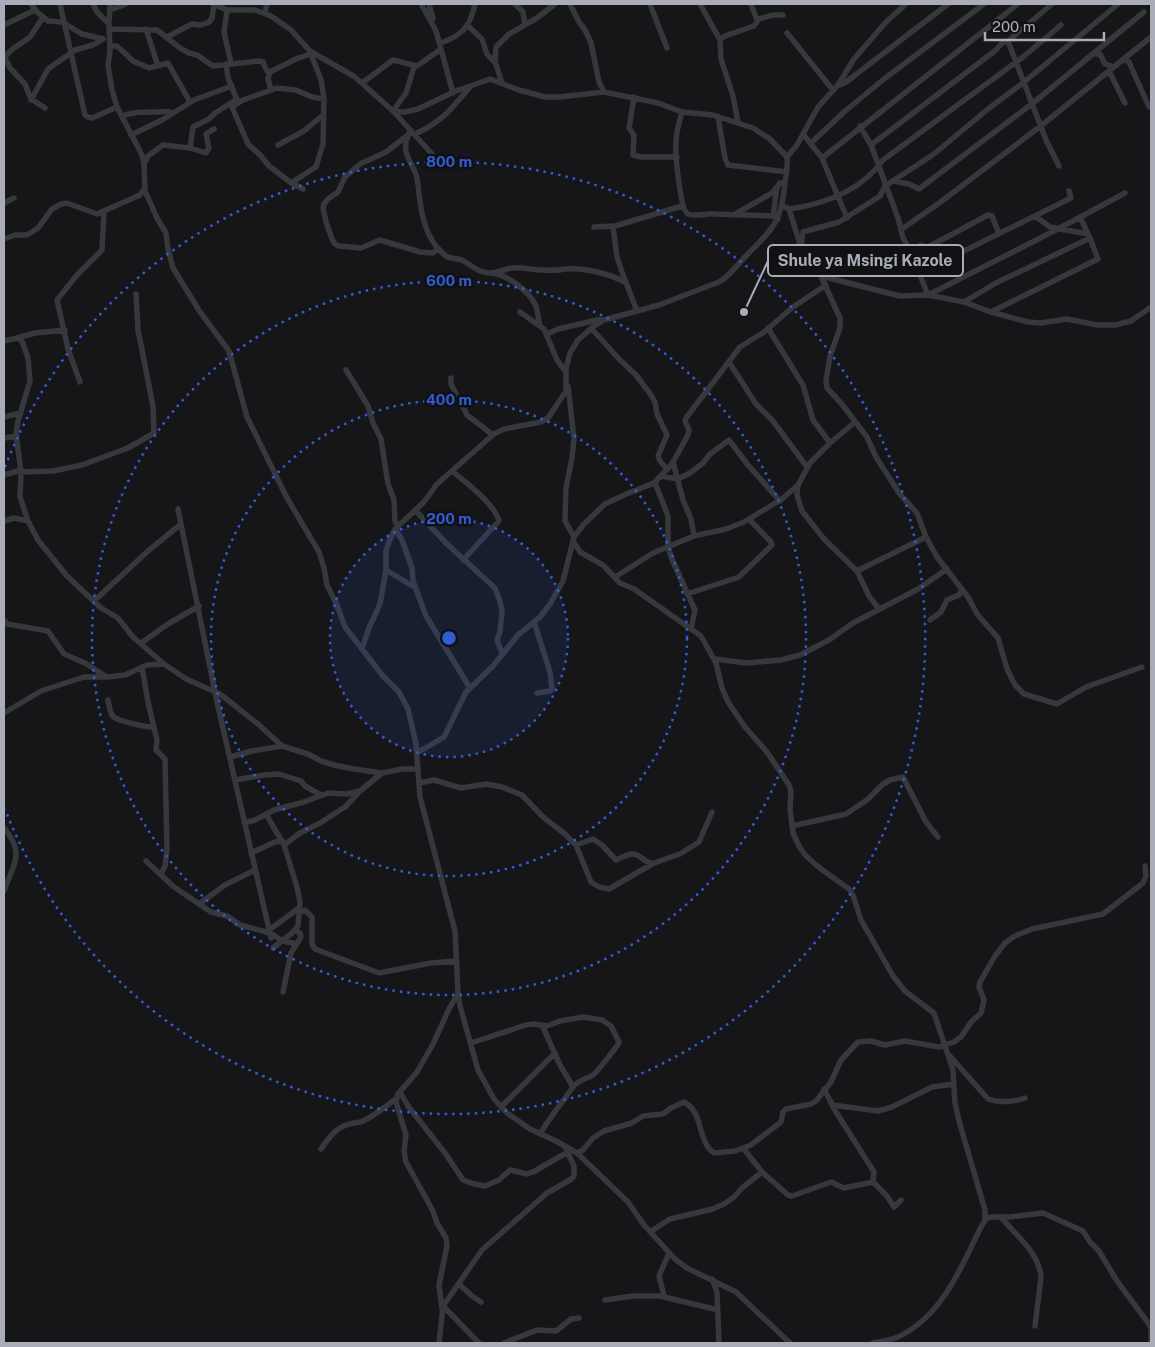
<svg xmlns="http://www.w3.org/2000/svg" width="1155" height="1347" viewBox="0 0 1155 1347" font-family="'Public Sans',sans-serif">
	<rect width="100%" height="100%" fill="#161618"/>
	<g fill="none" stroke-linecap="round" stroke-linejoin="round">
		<!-- minor -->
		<path stroke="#37383d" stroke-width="5.5" d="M31,4l6,8 11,9 14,1 20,12 21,5
			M60,4l25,111 3,2 4,1 25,-11
			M93,4l4,8 12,12
			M110,4l-1,20 1,27 -2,14 4,25 5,17 25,48 2,8 1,28 12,27 9,15 2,16 5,19 27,44 29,39 18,66 40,81 32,54 5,16 3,17 10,20 8,22 38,49 16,16 9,17 8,35 4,53 35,134 3,62 2,13 18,64 16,29 13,14 23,16 26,12 21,12 51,49 16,23 31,34 12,9 49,24 54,51
			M213,4l14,6h28l16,6 20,14 19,21 45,26 38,34 12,1 13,-3 38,-18 34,-12 29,11 26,7h14l45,-5 54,11 24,9 31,3 40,13 17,11 17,18c1,9 -1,17 -2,26 -4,42 -13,46 -41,75 -8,8 -15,19 -25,24l-60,23 -55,15 -10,6 -16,14 -8,13 -4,15v23l-18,27 -7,4 -37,7 -10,5 -57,50 -13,18 -29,27 -5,10 -4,12v19l-6,34 -11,24 -7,21
			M421,4l15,27 17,62
			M429,4l4,15
			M515,4l8,8 2,13
			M570,4l9,18 6,8 6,13 8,39 5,10
			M650,4l17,44
			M700,4l20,36 1,19 12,37 5,26
			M751,4l6,16
			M110,10l16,-6
			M227,10l-3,22 7,31
			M265,12l2,-8
			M4,25l31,-15
			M467,25l15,14 5,15 9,10
			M109,29l48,1 23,18 9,5 8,2 16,11 46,-5 4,1 4,9 3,1 26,-13 17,-6
			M146,29l12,37
			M787,33l46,57
			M167,37l25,-13 9,1 8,-3 3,-4 2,-13
			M720,40l5,-4 29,-10 5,-7 14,-4h10
			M1008,41l38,99 13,26
			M440,43c22,-7 30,-16 35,-39
			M110,46h7l16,15 16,7 19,-5 22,39
			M1093,54h7l5,10 9,3
			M4,56l6,12 15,16 6,15 14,9
			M5,57c6,-9 16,-13 25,-20 1,-1 11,-17 13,-19
			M1123,59l6,3 20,45
			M226,64l2,14 10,24
			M414,67l-8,26 -13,18 39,43
			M1109,71l16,32
			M270,72l-2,6 3,12
			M362,83l31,-23 24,6 24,-17
			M502,83l-7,-22 1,-14 13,-13 28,-16 18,-14
			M838,85h2l6,-3 102,-78
			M634,97l-5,31 5,7 -1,20 8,2h36
			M31,100l17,-31 27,-19 18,-5 10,-6
			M682,112c-3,10 -6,20 -6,31 -1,10 4,67 12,71 8,3 19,-1 27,0 19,1 38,1 58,2l5,3
			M122,116c11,-4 20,-4 32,-4 7,0 12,-2 19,1
			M718,117l7,41 3,7 59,7
			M860,126l11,19 27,73 5,20 7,12 18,45 130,-66 67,-36
			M411,130c-15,25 6,34 7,54 2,24 6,56 28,72 4,3 12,2 18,5 8,5 17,13 27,12 8,0 15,-5 22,-5 10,-1 20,2 30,2 8,1 15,0 23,-1 18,-2 43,5 59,13
			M415,134c27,-12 36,-25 55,-47
			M803,134l19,24 25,60
			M131,135l31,-15 32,-20 38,-14
			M408,135l-22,17 -26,12 -15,13 -7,15 -10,7 -4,5 -1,4 3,14 6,17 3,5 4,2 22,2 19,-8 40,12 12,1 7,-4
			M811,143l33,-31 40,-33 100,-75
			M278,145l26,-14 19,-16
			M871,145l125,-95 6,-7 6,-2 44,-37
			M190,148l3,-21 16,-8 6,-6 22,-14
			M787,157l10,-12 21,-38 20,-22 16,-26 32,-37 20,-18
			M822,158l196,-154
			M144,164l4,-8 15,-11 27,3 16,5 3,-5 -3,-14 8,-5
			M894,181l15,3 10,5 114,-86 111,-91
			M291,183l25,-16 7,-23 1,-46 -3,-18 -10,-26
			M303,189l-13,-7 -21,-16 -8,-10 -13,-12 -16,-37 11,-7 34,-12 19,2 16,7 12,2
			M4,203l10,-5
			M783,206l6,3 12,38 4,9 16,20 19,42v10l-10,28 -4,25 1,7 14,15 26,34 9,20 23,36 18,20 9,24 11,20 31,40 9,17 21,24 9,31 8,16 9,9 33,10 29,-17 56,-20
			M789,209c36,-5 72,-18 94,-49l140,-103 38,-32
			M737,213l35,-20 5,-6
			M773,216l4,-29 3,-4h5
			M1035,216l15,11 38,7
			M594,227l21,-1 67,-20
			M613,227l4,30 6,18 14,36
			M902,229l40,-28 100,-76 109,-88
			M4,239l11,-4h12l11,-7 14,-19 9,-5 6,-1 30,11 43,-19 5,-7
			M801,247l2,-15 36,-10 41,-26 5,-10 49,-32 54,-45 36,-27 93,-77
			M910,250l11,-5 5,2 4,-1 58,-31 4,1 7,18
			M493,273c16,3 36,18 43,33 2,6 2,13 4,20
			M920,275l42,-23 109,-54 -2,-7
			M821,276l79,20 28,-1 36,7 27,10 37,10 13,1 26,-4 30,6h18l16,-4 20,-14
			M964,302l32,-19 94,-45
			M520,312l24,17 13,31 9,12
			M991,312l107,-53 -8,-21 -10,-21
			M591,328l28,31 17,16 15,20 4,7 2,12 10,21 -9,21 2,5 7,8
			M768,328l35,57 10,35 17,23
			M547,334l11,-5 39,-9h5
			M17,338l18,-5 30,-3
			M4,341l13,-3 5,3 6,17 2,23 -12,40 -2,12 5,39 -1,25 8,24 10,19 29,36 34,32 17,10 15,19 31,27 22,15 34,15 38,30 24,22 26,8 13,7 13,4 20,4 28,4 20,-4h16
			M729,362l27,42 17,17 34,46
			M346,370l22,36 5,17 8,16 7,45 6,16 1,21 3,6
			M451,378v6l16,31 26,20
			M80,382l-12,-33 -11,-49 20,-25 25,-25 2,-39
			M568,386l6,53 -2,19 -6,30 -1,33 9,16
			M4,417l17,-4
			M4,438l13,-2
			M673,462l10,38 8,19 3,17
			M452,471c14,12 42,32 47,50l-36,39
			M21,472l32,-1 29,-6 46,-17 26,-15 -1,-27 -15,-76 -2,-36
			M4,475l17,-5
			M661,476l17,3 12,-6 13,-10 7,-9 19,-14 19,25 32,36
			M655,483l13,33v30l3,11 24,53 -4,19
			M798,485l-1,10 5,16 22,28 33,32 12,25 10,13
			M178,509l39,193 54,236
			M415,510l33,35 47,43 5,13 2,10 -2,21 -3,8 5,13
			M4,521l10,-3 14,3
			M395,529l7,11 10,28 1,13 13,35 44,72
			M573,541l7,11 23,13 17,18 14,6 67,47 15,27 6,25 6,14 17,25 22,25 22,33 2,7 -1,17 3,24 6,13 7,10 15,13 28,20 4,6 8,25 32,56 12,15 29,22 19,57 2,33 4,18 26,89v11
			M386,570l30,18
			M857,571l69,-34
			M615,577l38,-24 41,-17 32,-7 18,-7 38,-23 16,-14 12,-22 20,-20 25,-21
			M687,594l52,-17 33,-32 -1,-3 -22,-23
			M94,601l54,-50 33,-27
			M4,620l3,4 41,7 16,23 21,9 22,14 18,-2 22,-10 17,-1
			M930,620l11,-8 6,-12 12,-5 3,-5
			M534,622l16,50 2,17 -2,2 -13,2
			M141,643l27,-19 31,-18
			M715,659l31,4 35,-3 19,-5 29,-15 24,-17 65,-34 29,-20
			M142,667l6,35 9,38 -1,10 9,9 2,90 -2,17 -4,8
			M108,700c3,19 4,18 22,23 8,2 14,4 23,4
			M4,713l37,-22 43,-14h21
			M417,753l27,-16 22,-45 27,-26 25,-31 22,-18 10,-13 13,-23 11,-44 10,-13 21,-20 19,-9 30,-12 18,-19 16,-29 1,-5 -4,-9 1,-3 54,-71 24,-15 29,-25 33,-22
			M230,757l22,-6 30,-5
			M235,780l29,-5 15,-1 22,7 4,5 16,9
			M419,783l15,-3 27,8 25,-4 16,3 20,8 21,22 22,17 11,11 15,37 8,5 10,2 45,-26 26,-9 19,-12 13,-30
			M266,814l18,31 13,42 3,15 -2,24 -7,8 -18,14
			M244,823l11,-3 19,-10 30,-8 24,-9 19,1 13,-3
			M792,826l54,-12 21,-14 16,-16 7,-4 13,-3 23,45 12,15
			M4,828c22,26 9,36 0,63
			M284,845l16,-12 20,-10 25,-16 15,-16 22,-18
			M576,845l17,-6 9,6 14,15c5,-2 11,-6 17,-6 8,0 9,8 19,9
			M251,853l24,-11 7,-1
			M146,861l28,26 37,25 16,4 13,9 30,8 13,8 14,3
			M199,904l26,-19 30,-15
			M299,912l6,-2 7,7v27l3,5 64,24 52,-10 26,-2
			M269,930l30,-22
			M283,992l8,-39 10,-16 -1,-4 -5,-3
			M542,1025l18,40 13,22
			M471,1043l55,-18 8,-1 13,2 13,-5 23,-4 13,2 6,1 9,6 8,16c-1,4 -22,30 -26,33 -6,4 -15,5 -20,12 -11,16 -23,30 -33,47
			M950,1056l38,43c11,4 26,3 37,-1
			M824,1089l12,23 38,60 -1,10 14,14 7,11 7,-7
			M400,1092l8,14 37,47 18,27 11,4 11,2 14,-6 11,-10 17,4 6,-2 35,-20
			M832,1105l46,6 14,-4 40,-20 22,-3
			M501,1107l54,-54
			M743,1148l19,24 26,23 4,1 39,-14 13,6 29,-6
			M321,1149c9,-13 17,-24 33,-26 4,-1 7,0 11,-3 12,-6 21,-14 32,-22
			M577,1153l6,-3 10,-12 11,-7 28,-8 11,-7 20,-2 8,-6 13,-6c20,10 13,40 30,51l21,-2 16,-6 30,-23 2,-10 3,-3 25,-5 5,-3 15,-19 10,-22 17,-18 13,-1 14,4 20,-4 34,6 15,-5 7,-5 10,-15 10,-9 3,-13 -5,-13 1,-5 15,-26 10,-13 10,-7 17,-7 71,-15 40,-31 3,-7 -1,-10
			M1001,1217c14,18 38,35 40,60l-6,49
			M650,1232l20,-13 43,-10 11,-5 10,-7 8,-9 20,-16
			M712,1279l5,13 2,51
			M459,1284l13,12 9,6
			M664,1296l-5,-20 10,-23
			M605,1300l28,-4h27l58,14
			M443,1306l36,37
			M442,1309l-3,-24 8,-39 -1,-8 -9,-15 -4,-12 -27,-49 -2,-11 2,-16 -10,-33 2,-8 19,-22 16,-28 16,-35 9,-16
			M439,1343l4,-37 39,-56 65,-57 23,-13 4,-4v-10l-9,-19
			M504,1343l33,-13 19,1 15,-12 8,-1
			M873,1343c9,-2 21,-3 29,-8 42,-22 60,-70 80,-110l5,-7 5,-1h17l34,-4 40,18 7,11 9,9 18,30 32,43 2,5v14"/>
	</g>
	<!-- distance rings -->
	<circle cx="449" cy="638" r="119" fill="#325cd3" fill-opacity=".12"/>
	<g fill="none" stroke="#325cd3" stroke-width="2.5" stroke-dasharray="2.5 5">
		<circle cx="449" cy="638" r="119"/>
		<circle cx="449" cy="638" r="238"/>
		<circle cx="449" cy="638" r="357"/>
		<path d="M5 467A476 476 0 1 1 5 809"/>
	</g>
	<circle cx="449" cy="638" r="8" fill="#325cd3" stroke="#111113" stroke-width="2.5"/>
	<g font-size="15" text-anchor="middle" font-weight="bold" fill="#325cd3" stroke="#111113" stroke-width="5" stroke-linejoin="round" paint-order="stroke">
		<text x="449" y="167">800 m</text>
		<text x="449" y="286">600 m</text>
		<text x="449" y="405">400 m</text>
		<text x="449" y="524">200 m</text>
	</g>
	<!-- callouts -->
	<path fill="none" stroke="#a8adb8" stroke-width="2" d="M744 312L768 261"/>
	<circle fill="#a8adb8" stroke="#111113" stroke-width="2" cx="744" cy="312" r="5"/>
	<rect fill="#111113" stroke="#a8adb8" stroke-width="2" x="768" y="245" width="195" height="31" rx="5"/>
	<g font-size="16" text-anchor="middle" font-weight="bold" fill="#a8adb8">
		<text x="865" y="266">Shule ya Msingi Kazole</text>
	</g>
	<!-- border -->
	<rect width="1155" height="1347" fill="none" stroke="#a8adb8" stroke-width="10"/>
	<!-- scale -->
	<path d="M985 32v8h119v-8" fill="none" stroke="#a8adb8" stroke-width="2.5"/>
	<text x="992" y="32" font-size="15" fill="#a8adb8" stroke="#111113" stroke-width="4" paint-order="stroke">200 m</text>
</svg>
